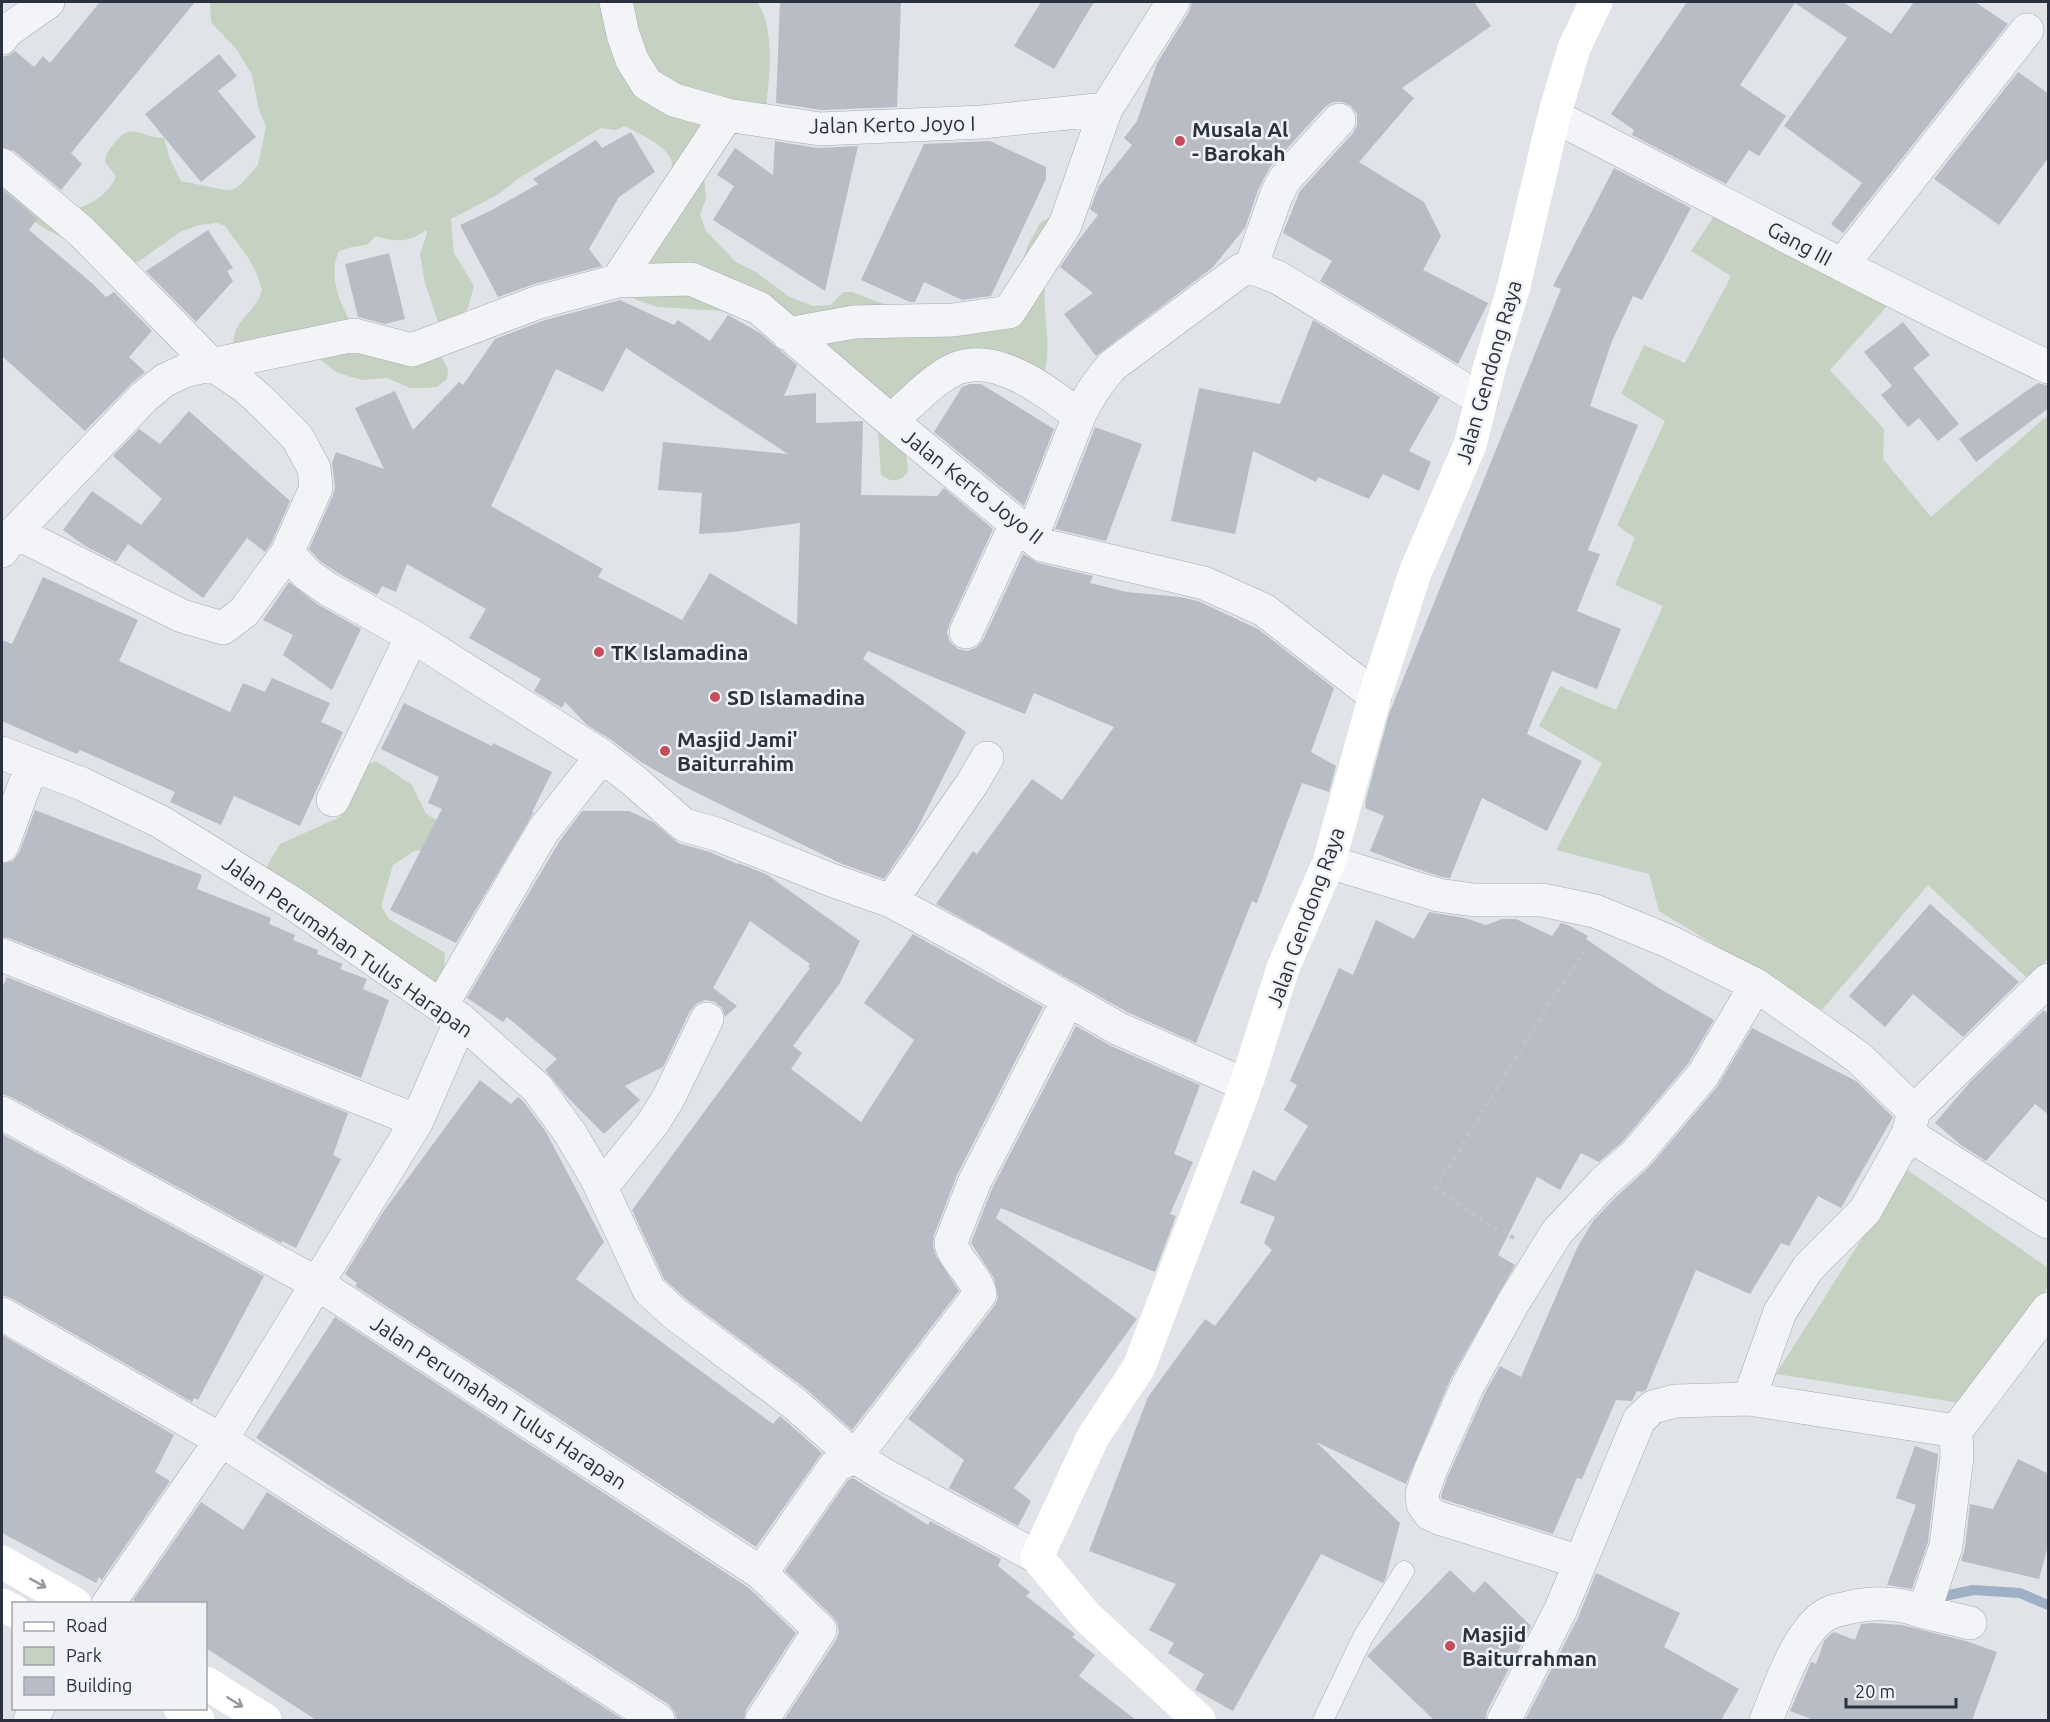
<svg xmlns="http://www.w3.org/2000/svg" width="2050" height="1722" viewBox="0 0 2050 1722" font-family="Ubuntu,sans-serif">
	<rect width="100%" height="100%" fill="#e0e3e8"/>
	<!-- green -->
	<path fill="#c5d2c2" d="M210,2h547c18,25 13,74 9,103l-35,5 -27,63 2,26 -6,15 6,17 30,31 18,9 36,26 23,9 18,-1 12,-13h9l40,15 93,9 35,-46 8,-25 12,-22 10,-6 3,-8c-3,32 -10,66 -8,98 1,25 6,46 -2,70h-57l-57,16 -24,44 3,35c-7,10 -17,11 -27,3l-3,-43 -139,-120 -82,-5 -23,-8 -11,-13 49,-114c5,-24 -30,-36 -47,-46l-9,4 -15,-2 -82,50 -20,16 -48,25 3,34 20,33 -6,22 -17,16 -12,1 -14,-42 -5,-29 7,-20 -1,-4c-17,13 -31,12 -51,6l-6,8 -21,4 -9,3c-13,27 4,59 18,82l80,16 11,20 -1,10 -10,8 -12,1h-15l-23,-10 -24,2 -12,-3 -15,-5 -19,-15 -83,-6c-4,-33 20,-33 28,-61l-5,-16 -8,-15 -24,-33 -8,-3 -18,2 -17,6 -43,30 -17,7 -34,-10 -21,-18 -25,-13 -40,-30v-29l77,40c15,-5 31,-16 37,-32l-11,-14c1,-10 5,-13 11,-21 17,-20 28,-2 48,-3l6,21 11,22 44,9 9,-1 7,-5 17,-19 8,-39 -7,-16 -7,-35 -15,-25 -26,-28z
		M1718,210l172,93 -60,67 54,59 -1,30 48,58 117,-102v544l-21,19 -99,-93 -106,125 -163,-99 -10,-37 -93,-24 46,-87 -63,-37 21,-40 56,24 47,-104 -48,-21 20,-47 -18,-13 48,-104 -44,-27 23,-49 41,18 46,-87 -40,-25z
		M376,761l36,24 14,29 34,19 -20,17 -26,1 -21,14 -12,41 8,13 56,34 -1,23 -21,15 -161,-103 6,-24 12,-20 60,-27 22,-50z
		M1906,1169l142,99v19l-87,116 -185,-29z"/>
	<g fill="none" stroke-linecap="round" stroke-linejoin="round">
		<!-- stream -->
		<path stroke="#9eb0c6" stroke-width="10" d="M1935,1598l38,-8 47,3 28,12"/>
	</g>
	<!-- building -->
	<path fill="#b8bcc5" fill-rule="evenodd" d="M100,2h95l-124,151 11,11 -21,26 -47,-39 -12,-4v-90l7,-2 6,-4 19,16 9,-11 7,7z
		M780,2h121l-4,105 -76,3 -45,-7z
		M1041,2h53l-40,67 -40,-23z
		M1192,2h282l17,24 -89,62 12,10 -55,64 65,40 17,34 -18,34 65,33 -30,61 -138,-83 12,-20 -49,-28 17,-42 53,-58 4,-8v-11l-6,-8 -9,-4h-9l-8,5 -55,60 -12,23 -13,38 -33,40 -116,88 -32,-42 29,-21 -33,-26 17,-25 21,-27 -8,-6 9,-23 33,-41 -8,-7 13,-17 20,-58 32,-51z
		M1687,2h156l48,32 23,-32h61l33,22 -165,209 -12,-9 31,-41 -78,-57 63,-88 -52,-35 -55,82 46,31 -27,40 -10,-6 -23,34 -94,-49 2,-5 -23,-16z
		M219,54l18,22 -19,15 38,46 -55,45 -56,-68z
		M2018,72l31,22v63l-50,68 -65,-46z
		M631,132l24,40 -36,25 -30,52 13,17 -68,18 -36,13 -38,-72 30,-14 48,-27 -5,-5 63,-39 6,8z
		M775,141l42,7 41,-2 -33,145 -112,-71 21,-34 -17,-11 18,-27 38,27z
		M990,141l56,26v12l-55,117 -29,4 -38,-18 -9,20h-5l-49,-22 63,-136z
		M1614,168l77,40 -49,92 -9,-4 -21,45 -22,65 48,19 -50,125 12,4 -23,57 44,18 -24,60 -45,-18 -25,63 55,27 -35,70 -65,-33 -32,80 -8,-1 -28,-9 -44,-17 14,-35 -19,-8 1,-4 -1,-1 24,-89 172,-425 -8,-3z
		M2,189l35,30 -8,11 64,54 13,13 8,-5 38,39 -23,26 16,15 -14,12 -46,47 -83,-75z
		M208,230l25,38 -6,3 6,10 -37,41 -50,-51z
		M389,253l16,66 -20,5 -27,-7 -13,-53z
		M620,300l54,25 4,-5 32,21 18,-26 32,18 37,32 -13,31 32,-3v30l47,-2 -2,74 76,1 7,-8 49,41 -44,96 -2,8 3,9 8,7 10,2 9,-4 6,-7 40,-86 15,9 55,13 -3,7 37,9 53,5 18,4 60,28 76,59 -23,64 25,14 -7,26 -27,-9 -45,120 -5,-2 -56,142 -69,-31 -191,-108 37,-53 4,3 55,-75 30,21 52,-73 -80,-34 -9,21 -157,-63 -5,8 103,73 -51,101 -31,46 -42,-15 -159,-78 -42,-24 -28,-21 -26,-16 -22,-23 -3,6 -28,-17 7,-12 -72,-41 17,-29 -79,-45 -11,28 -14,-6 -5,9 -39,-22 -18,-12 -11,-12 24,-54 2,-9 -3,-23 4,-11 48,17 -29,-61 40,-17 18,39 46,-48 4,3 32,-46 50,-19zM626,348l162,106 -125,-12 -5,48 44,3 -3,41 33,-2 68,-9 -3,102 -87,-52 -28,47 -84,-43 5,-8 -112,-63 65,-137 47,23z
		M1313,320l127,77 -31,54 22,11 -12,29 -36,-17 -14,25 -51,-22 -2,5 -63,-31 -18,83 -64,-13 28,-133 81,16z
		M1903,322l27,33 -17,13 46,56 -21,17 -19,-23 -11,9 -27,-32 11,-9 -28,-34z
		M2038,383l11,3v22l-73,54 -17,-23z
		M970,384h11l73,45 -30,77 -90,-74 28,-45z
		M189,411l101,90 -19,43 -6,8 -18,-14 -44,60 -75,-54 -12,18 -31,-16 -22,-16 29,-39 49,34 21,-26 -49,-43 26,-27 21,15z
		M1095,427l47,17 -36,97 -51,-12z
		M43,577l95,43 -19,41 111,51 13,-29 22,9 7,-14 58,25 -9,19 22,10 -43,94 -66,-30 -13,29 -51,-23 5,-10 -95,-42 -3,4 -75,-33v-81l10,4z
		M289,582l28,22 44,25 -29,61 -49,-35 10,-20 -30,-15z
		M404,703l88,43 1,-3 59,29 -20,40h2l-78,131 -66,-33 52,-101 -14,-6 11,-26 -58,-28z
		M35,810l167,65 -5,14 74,29 -2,6 26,11 -2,5 25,10 -1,4 26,10 -3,5 27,10 -4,10 26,11 -28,78 -352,-140 -7,-1v-73l11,-3 6,-8z
		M582,811h47l24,11 25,21 32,9 27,12 1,-1 28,11 94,67 -20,42 -47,63 9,7 -11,16 70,53 53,-82 -50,-37 49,-69 130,73 -86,168 -23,60 -1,11 3,10 23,35 -107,139 -46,-41 -120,-90 -22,-20 -32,-69 178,-242 -2,-2 2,-2 -60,-43 -37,67 24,18 -12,11 -3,-9 -7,-6 -10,-2 -9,4 -6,7 -27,56 -38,19 15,14 -36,34 -36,-36 -23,-28 12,-11 -50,-42 -4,5 -36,-24 92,-156z
		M1930,904l89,78 -56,55 -50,-43 -28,33 -36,-31z
		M1429,912l36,6 21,7 16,-6h14l36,17 9,-13 7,2 20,11 -2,3 71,48 57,33 -26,44 -65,77 -24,21 -18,-9 -21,37 -23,-13 -39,78 17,10 -64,113 -45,106 -90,-42 84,81 -14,54 -3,6 -62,-29 -88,157 -38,-21 9,-16 -36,-21 6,-10 -25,-13 27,-46 -87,-33 59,-154 57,-78 10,7 57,-76 -8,-7 11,-26 -35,-14 13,-33 22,11 33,-55 -24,-16 13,-25 -7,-4 49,-113 14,7 23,-55 38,19z
		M7,977l341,136 -15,42 8,4 -45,89 -14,-7 -1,2 -270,-146 -9,-3v-106z
		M2044,1010l5,5v100l-14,-11 -49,57 -25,-16 -26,-22 36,-42z
		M1076,1026l35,20 89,39 -26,69 19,8 -23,52 6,2 -21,56 -154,-64 -5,10 141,101 -123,169 17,13 -13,25 -69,-38 15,-28 -56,-41 87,-114 3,-7 -4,-20 -23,-35 20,-52z
		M1752,1028l104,53 37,36 -52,91 -23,-12 -29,50 -8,-3 -31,51 -54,-24 -50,120 -4,2 -5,-1 -5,10 -16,-1 -34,79 -5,-1 -24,56 -111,-35 -1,-3 6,-18 37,-83 16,-29 21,11 56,-129 16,-27 24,-25 33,-30 67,-79z
		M480,1080l31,24 7,-7 5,4 23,31 58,110 -28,37 197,145 7,-8 42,37 -66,94 -401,-261 2,-3 -12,-9 38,-62z
		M2,1134l262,142 -66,124 -4,-2 -2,4 -181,-104 -9,-3z
		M335,1317l414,271 47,45 -50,77 -2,10h-67l-3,-9 -6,-7 -412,-266z
		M2,1335l172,100 -19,37 15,9 -68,99 -3,-3 -3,6 -94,-50z
		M1915,1446l23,8v2l-10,86 -16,47 -25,-4 29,-80 -20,-7z
		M2018,1459l31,15v68l-10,37 -78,-18 4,-13 5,-44 23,5z
		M853,1478l75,47 2,-4 71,38 -3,7 32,26 -4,4 49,38 -3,3 23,18 -16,21 57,44h-352l52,-80 3,-8 -2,-9 -4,-6 -48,-46 63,-91z
		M267,1492l357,228h-308l-110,-72v-44h-68l-5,-4 68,-98 42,28z
		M1450,1570l24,23 11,-12 46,45 -44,85 -2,9h-51l-67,-64z
		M1596,1573l84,40 -16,34 75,42 -18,31h-196l53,-102z
		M1872,1623l30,2 64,16 31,11 -25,68h-158l-24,-9 21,-49 5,2 8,-23 6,-6 4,-3 21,8 6,-16z"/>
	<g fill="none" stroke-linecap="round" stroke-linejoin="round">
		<defs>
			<path id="service" d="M1323,1720l40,-83 41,-66"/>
			<path id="minor" d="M616,2l7,32 9,26 15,24 27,16 53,15 93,14 162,-7 124,-13 67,-107
				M2,38l5,-7 41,-29
				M1554,116c165,84 327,172 494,251
				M2,165l80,67 129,132 32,21 17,15 37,37 17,31 2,20 -29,65 21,22 20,14 84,47 190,120 31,24 51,45 32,9 118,47 57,20 82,44 146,84 127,56
				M1842,265l185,-235
				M1251,267l25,-71 8,-16 55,-60
				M617,281l74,-2 68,29 132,113 151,124 162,38 60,27 111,86
				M788,334l66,-12 99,-2 56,-8 56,-87 41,-116
				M891,421c19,-17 38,-38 60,-50 42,-22 96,20 128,45
				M15,532l167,84 41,12 21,-16 43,-59
				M1032,536l47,-120c9,-19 20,-36 34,-51l128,-95 10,-3 26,10 205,123
				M2,551l13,-19 129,-135 21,-17 22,-10 167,-35 58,15 127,-48 78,-21 110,-166
				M966,632l50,-108
				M2,753l80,31 79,38 133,82 167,116 76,68 33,45 26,44 53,113 25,23 121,91 60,53 33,20 149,80
				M333,800l79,-164
				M2,846l30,-81
				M1329,862l109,33 36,5h68l53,11 73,30 88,44 102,72 56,54
				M891,901l82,-119 14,-24
				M2,955l415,166
				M441,1006l102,-175 59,-75
				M2,1113l316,171 443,289 59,57 -58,90
				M1908,1134l140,88
				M601,1188l52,-65 15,-24 39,-80
				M2,1314l219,126 437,280
				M1749,1399l31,-87 28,-44 57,-57 43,-77 6,-23 134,-131
				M1956,1431l92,-122
				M1580,1562l-141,-44 -9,-4 -7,-10 -1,-10 8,-23 37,-84 46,-84 44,-71 47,-50 32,-28 67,-79 53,-90
				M761,1573l75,-108 19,-8 125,-163c-4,-19 -28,-36 -29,-52l23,-59 94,-183
				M108,1604l113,-164 196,-319 44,-101
				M1924,1612l46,11
				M30,1720l8,-12
				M1504,1720l57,-111 78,-189 14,-13 22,-6 74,-2 207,32 1,26 -11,89 -22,66c-24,-9 -47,-11 -73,-5 -7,2 -16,3 -22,6 -31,15 -50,77 -63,107"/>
		</defs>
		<!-- service casing -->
		<use href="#service" stroke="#a6aab2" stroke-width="21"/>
		<!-- minor casing -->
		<use href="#minor" stroke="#a6aab2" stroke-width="34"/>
		<!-- path -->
		<path stroke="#bfc1c7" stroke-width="4" stroke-dasharray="4.5 4.5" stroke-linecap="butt" d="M1514,1238l-23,-12 -55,-38 108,-176 44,-66"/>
		<!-- service -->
		<use href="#service" stroke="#f3f4f7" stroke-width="20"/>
		<!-- minor -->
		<use href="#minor" stroke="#f3f4f7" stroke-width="33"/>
		<!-- secondary -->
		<path stroke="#fff" stroke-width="33" d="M2,1562l73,42
			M2,1605l12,6
			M206,1683l59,37
			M180,1708l18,12
			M1199,1720l-112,-103 -50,-60 56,-120 46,-70 107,-282 37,-117 46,-106 46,-166 40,-123 55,-128 20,-79 24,-80 40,-170 20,-68 22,-46"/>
	</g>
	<!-- one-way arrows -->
	<defs><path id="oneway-shaft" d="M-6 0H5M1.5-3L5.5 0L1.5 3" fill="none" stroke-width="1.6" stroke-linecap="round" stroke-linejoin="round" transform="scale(1.5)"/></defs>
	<g stroke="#94989f">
		<use href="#oneway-shaft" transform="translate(38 1583) rotate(29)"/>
		<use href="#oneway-shaft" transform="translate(235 1702) rotate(32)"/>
	</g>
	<!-- markers -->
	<g fill="#c64d5b" stroke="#f0f2f6" stroke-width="2">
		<circle cx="1180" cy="141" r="6"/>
		<circle cx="599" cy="652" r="6"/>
		<circle cx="715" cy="697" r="6"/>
		<circle cx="665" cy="751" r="6"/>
		<circle cx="1450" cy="1646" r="6"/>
	</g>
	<g text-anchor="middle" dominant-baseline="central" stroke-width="5" stroke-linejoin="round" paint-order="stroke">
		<!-- street labels -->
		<g font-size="21" fill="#2a313f" stroke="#f0f2f6">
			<text transform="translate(892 124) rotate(-1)">Jalan Kerto Joyo I</text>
			<text transform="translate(1800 243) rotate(28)">Gang III</text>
			<text transform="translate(1488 372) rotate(-74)">Jalan Gendong Raya</text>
			<text transform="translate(973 486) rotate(38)">Jalan Kerto Joyo II</text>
			<text transform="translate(1305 917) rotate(-70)">Jalan Gendong Raya</text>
			<text transform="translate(348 946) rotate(35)">Jalan Perumahan Tulus Harapan</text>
			<text transform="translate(499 1402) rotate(33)">Jalan Perumahan Tulus Harapan</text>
		</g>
		<!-- poi labels -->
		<g font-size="21" font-weight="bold" fill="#2a313f" stroke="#f0f2f6" text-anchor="start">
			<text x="1192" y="129">Musala Al<tspan x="1192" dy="24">- Barokah</tspan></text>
			<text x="611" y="652">TK Islamadina</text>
			<text x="727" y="697">SD Islamadina</text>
			<text x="677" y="739">Masjid Jami'<tspan x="677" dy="24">Baiturrahim</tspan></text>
			<text x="1462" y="1634">Masjid<tspan x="1462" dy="24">Baiturrahman</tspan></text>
		</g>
	</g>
	<!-- border -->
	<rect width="2050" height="1722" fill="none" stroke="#2a313f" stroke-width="6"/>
	<!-- legend -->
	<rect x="12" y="1602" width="195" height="108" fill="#f0f2f6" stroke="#a1a5ad" stroke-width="1.5"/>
	<rect x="24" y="1622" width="30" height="9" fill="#ffffff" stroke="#a1a5ad" stroke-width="1.5"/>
	<text x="66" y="1632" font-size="18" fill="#2a313f">Road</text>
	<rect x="24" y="1647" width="30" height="18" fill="#c5d2c2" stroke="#a1a5ad" stroke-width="1.5"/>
	<text x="66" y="1662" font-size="18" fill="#2a313f">Park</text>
	<rect x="24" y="1677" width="30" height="18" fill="#b8bcc5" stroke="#a1a5ad" stroke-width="1.5"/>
	<text x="66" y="1692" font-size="18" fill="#2a313f">Building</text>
	<!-- scale -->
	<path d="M1846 1698v9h110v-9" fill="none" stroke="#2a313f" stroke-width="3"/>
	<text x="1855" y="1698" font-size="18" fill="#2a313f" stroke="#f0f2f6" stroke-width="4.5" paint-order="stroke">20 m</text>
</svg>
